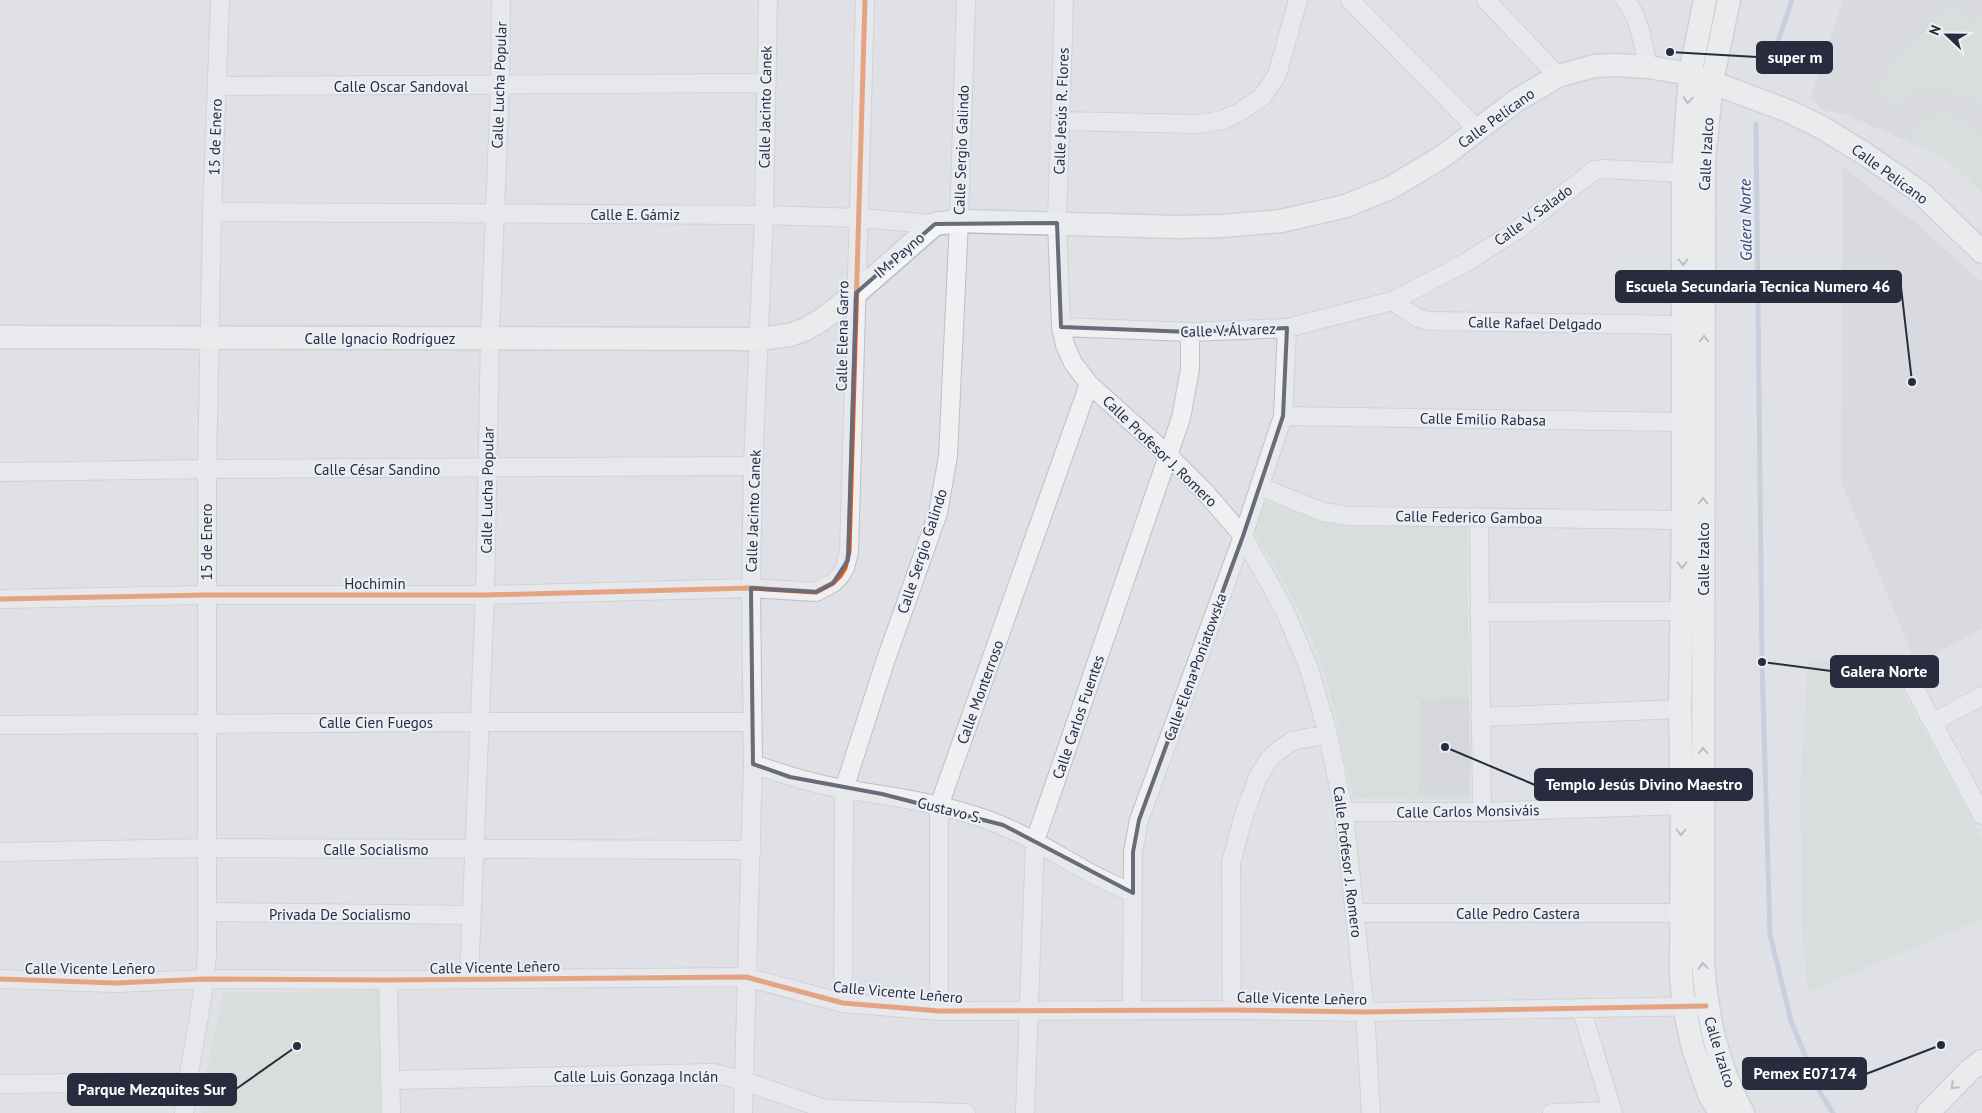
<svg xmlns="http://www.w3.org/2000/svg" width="1982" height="1113" viewBox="0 0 1982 1113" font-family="'PT Sans',sans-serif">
	<rect width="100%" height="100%" fill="#e0e1e6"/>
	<!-- built -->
	<path fill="#ced0d9" d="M1843,0h139v192l-38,-35 -95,-41 -25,-6 -14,-11z
		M1843,167l74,57 65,58v347l-66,35 -75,-183z"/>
	<!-- green -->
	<path fill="#cfd9d1" d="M1950,2l23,22 9,-12v93l-18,-9 -20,-6 -30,3 -19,13 -23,-17z
		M1938,112l21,6 23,18v56l-38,-35 -30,-13 -3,-11 13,-13z
		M1264,502l64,21 23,4 116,-2 3,275 -117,-2c-10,-48 -19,-97 -35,-144 -15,-43 -41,-83 -64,-122z
		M1808,660l83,10 91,168v81l-174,73 -5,-47 -3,-152z
		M380,990l6,123h-185v-15l22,-105z"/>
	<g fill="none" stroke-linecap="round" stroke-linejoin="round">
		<!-- stream -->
		<path stroke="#aeb9d2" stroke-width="5" d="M1768,70l24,-70
			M1756,124l6,538 8,272 21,87 30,73 12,19"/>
	</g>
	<!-- building -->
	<path fill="#c8cace" d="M1469,698l1,97 -51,-1 2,-94z"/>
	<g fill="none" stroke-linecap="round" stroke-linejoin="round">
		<defs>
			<path id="minor" d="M1064,0l-7,223 4,104 4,18 8,18 16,21 79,71 37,37 38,44 41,73 25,59 19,66 16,78 21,200 6,101
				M1350,0l128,130
				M1486,0l72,76
				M1625,0c15,17 18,45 23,67
				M217,86l548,-3
				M1060,121l138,3 24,-4 16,-7 24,-16 15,-22 21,-75
				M212,212l552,3 94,3 77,6
				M1392,301l26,17 12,3 253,4
				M1061,327l129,5 97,-4 105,-27 73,-38 52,-33 78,-60 10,-1 78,4
				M1283,416l399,6
				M0,472l207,-3 546,-3
				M1261,487l62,25 26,4 334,4
				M1479,517l3,295
				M0,599l206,-4h279l266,-7 65,4 17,-9 7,-7 5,-8 4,-16 16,-552
				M1479,612l203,-1
				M1909,678l73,137
				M1480,717l200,-8
				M1933,722l49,-26
				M0,725l479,-3h273
				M753,764c30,10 60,20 92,25 44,7 88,13 131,27 39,12 73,34 109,54 15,9 32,16 48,23
				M1344,812h138l200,-7
				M0,852l206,-4 546,2
				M208,912l264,3
				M1355,913h326
				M0,979l116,4 89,-4 183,1 358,-3 97,26 96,8 293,-1 133,2 341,-6
				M469,979l16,-384 5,-258 10,-251 1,-86
				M388,980l3,133
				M843,1003l1,-214 41,-127 53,-149 10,-57 11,-235 7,-221
				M1581,1008l32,105
				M1132,1010l1,-158 6,-32 104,-284 40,-120 4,-88
				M1232,1010l-1,-147 12,-45 15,-41 11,-18 9,-8 14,-10 36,-7
				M939,1011v-205l150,-422
				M390,1080l324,-7 30,8 81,28 141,4
				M0,1084l187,-2
				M184,1113c5,-53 19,-105 23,-158v-486l5,-257 8,-212
				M743,1113l10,-349 -2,-176 2,-122 11,-251 4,-215
				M1025,1113l10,-272 146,-423 9,-49v-37
				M1552,1113l60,-2"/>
			<path id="major" d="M1705,0l-15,74 -7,99v347l-3,189 2,96 -1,171 3,31 9,41 16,46 11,19
				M1729,0l-17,81 -8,80 -1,801c4,53 14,104 40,151
				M0,337l759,2 31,-4 16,-6 17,-10 33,-26 79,-69 24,-3 218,6 45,-1 59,-5 65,-15 46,-19 50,-30 75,-57 41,-24 36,-10 21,-1 33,2 42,7 98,37 33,16 44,27 55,38 62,60
				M1928,1113l42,-43 12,-9"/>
		</defs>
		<!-- minor casing -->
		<use href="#minor" stroke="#bebfc4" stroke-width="20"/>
		<!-- major casing -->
		<use href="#major" stroke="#bcbec4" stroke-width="25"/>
		<!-- minor -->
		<use href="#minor" stroke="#f0f0f2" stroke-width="18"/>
		<!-- major -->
		<use href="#major" stroke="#f4f5f6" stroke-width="22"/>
		<defs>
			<path id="cycleway" d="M0,599l206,-4h279l266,-7 65,4 17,-9 7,-7 5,-8 4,-16 16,-552
				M0,979l116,4 89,-4 183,1 358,-3 97,26 96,8 293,-1 133,2 341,-6"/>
		</defs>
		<!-- cycleway casing -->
		<use href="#cycleway" stroke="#edeff6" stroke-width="8"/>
		<!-- cycleway -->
		<use href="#cycleway" stroke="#e8590c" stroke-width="5"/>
	</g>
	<!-- one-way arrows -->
	<defs><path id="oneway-chevron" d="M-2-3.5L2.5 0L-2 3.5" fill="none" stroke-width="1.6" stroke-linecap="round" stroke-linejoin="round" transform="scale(1.25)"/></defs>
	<g stroke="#8e909a">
		<use href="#oneway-chevron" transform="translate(1688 100) rotate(94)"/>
		<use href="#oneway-chevron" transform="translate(1683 262) rotate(90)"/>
		<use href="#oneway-chevron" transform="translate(1704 339) rotate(-90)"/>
		<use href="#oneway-chevron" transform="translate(1703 501) rotate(-90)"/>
		<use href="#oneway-chevron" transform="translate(1682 565) rotate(90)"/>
		<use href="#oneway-chevron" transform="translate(1703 751) rotate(-90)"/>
		<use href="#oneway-chevron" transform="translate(1681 832) rotate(90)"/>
		<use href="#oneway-chevron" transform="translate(1703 966) rotate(-94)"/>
		<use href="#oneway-chevron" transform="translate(1954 1086) rotate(135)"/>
	</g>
	<!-- marked area -->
	<path d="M0 0H1982V1113H0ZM1057,223l4,104 129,5 97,-4 -4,88 -40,120 -104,284 -6,32v41l-130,-68 -121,-31 -92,-17 -37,-13 -2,-176 65,4 17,-9 15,-23 8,-267 79,-69z" fill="#e0e1e6" fill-opacity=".55" fill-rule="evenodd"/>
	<path fill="none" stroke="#686b79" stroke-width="4" stroke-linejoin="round" d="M1057,223l4,104 129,5 97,-4 -4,88 -40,120 -104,284 -6,32v41l-130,-68 -121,-31 -92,-17 -37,-13 -2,-176 65,4 17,-9 15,-23 8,-267 79,-69z"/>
	<g text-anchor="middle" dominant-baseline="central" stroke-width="4" stroke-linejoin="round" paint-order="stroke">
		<!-- street labels -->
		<g font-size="15" fill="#272c3f" stroke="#edeff6">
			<text transform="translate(499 85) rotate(-88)">Calle Lucha Popular</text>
			<text x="401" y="86">Calle Oscar Sandoval</text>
			<text transform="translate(765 107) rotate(-89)">Calle Jacinto Canek</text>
			<text transform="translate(1061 111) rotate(-88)">Calle Jesús R. Flores</text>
			<text transform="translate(1496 118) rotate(-36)">Calle Pelícano</text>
			<text transform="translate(215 137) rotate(-88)">15 de Enero</text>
			<text transform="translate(961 150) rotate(-88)">Calle Sergio Galindo</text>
			<text transform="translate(1706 154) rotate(-87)">Calle Izalco</text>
			<text transform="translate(1890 174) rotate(36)">Calle Pelícano</text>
			<text x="635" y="214">Calle E. Gámiz</text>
			<text transform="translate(1533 215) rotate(-36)">Calle V. Salado</text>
			<text transform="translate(899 255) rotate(-41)">IM. Payno</text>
			<text transform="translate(1535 323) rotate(1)">Calle Rafael Delgado</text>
			<text transform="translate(1228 330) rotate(-2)">Calle V. Álvarez</text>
			<text transform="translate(842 336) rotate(-89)">Calle Elena Garro</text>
			<text x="380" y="338">Calle Ignacio Rodríguez</text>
			<text transform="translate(1483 419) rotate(1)">Calle Emilio Rabasa</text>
			<text transform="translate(1160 451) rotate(44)">Calle Profesor J. Romero</text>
			<text x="377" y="469">Calle César Sandino</text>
			<text transform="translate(487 490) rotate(-89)">Calle Lucha Popular</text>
			<text transform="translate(753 511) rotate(-88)">Calle Jacinto Canek</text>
			<text transform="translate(1469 517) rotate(1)">Calle Federico Gamboa</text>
			<text transform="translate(206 542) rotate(-90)">15 de Enero</text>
			<text transform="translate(922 551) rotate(-72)">Calle Sergio Galindo</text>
			<text transform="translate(1703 559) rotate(-90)">Calle Izalco</text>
			<text x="375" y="583">Hochimin</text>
			<text transform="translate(1195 667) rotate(-70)">Calle Elena Poniatowska</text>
			<text transform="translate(980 692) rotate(-70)">Calle Monterroso</text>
			<text transform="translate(1078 717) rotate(-71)">Calle Carlos Fuentes</text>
			<text x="376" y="722">Calle Cien Fuegos</text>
			<text transform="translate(950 810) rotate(14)">Gustavo S.</text>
			<text transform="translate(1468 811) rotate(-1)">Calle Carlos Monsiváis</text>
			<text x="376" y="849">Calle Socialismo</text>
			<text transform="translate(1348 862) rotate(83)">Calle Profesor J. Romero</text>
			<text x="1518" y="913">Calle Pedro Castera</text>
			<text x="340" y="914">Privada De Socialismo</text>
			<text transform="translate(495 967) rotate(-1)">Calle Vicente Leñero</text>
			<text x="90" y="968">Calle Vicente Leñero</text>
			<text transform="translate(898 992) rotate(5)">Calle Vicente Leñero</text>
			<text transform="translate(1302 998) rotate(1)">Calle Vicente Leñero</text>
			<text transform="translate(1720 1052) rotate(73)">Calle Izalco</text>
			<text x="636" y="1076">Calle Luis Gonzaga Inclán</text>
		</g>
		<!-- water labels -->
		<g font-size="16" font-style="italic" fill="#304474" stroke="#edeff6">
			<text transform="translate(1745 220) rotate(-91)">Galera Norte</text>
		</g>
	</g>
	<!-- callouts -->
	<path fill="none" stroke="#272c3f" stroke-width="2" d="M1670 52L1757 57M1912 382L1901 287M1762 662L1831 671M1445 747L1535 785M1941 1045L1866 1074M297 1046L236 1089"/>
	<g fill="#272c3f" stroke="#edeff6" stroke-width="2">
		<circle cx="1670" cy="52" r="5"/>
		<circle cx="1912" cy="382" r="5"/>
		<circle cx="1762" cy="662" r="5"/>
		<circle cx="1445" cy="747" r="5"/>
		<circle cx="1941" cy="1045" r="5"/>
		<circle cx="297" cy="1046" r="5"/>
	</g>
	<g fill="#272c3f" stroke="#272c3f" stroke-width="2">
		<rect x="1757" y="42" width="75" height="31" rx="5"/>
		<rect x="1616" y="271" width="285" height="31" rx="5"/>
		<rect x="1831" y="656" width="107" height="31" rx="5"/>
		<rect x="1535" y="769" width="217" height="31" rx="5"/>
		<rect x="1743" y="1058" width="123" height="31" rx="5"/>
		<rect x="68" y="1074" width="168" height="31" rx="5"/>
	</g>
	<g font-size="16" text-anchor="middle" font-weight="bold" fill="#fff">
		<text x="1795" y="63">super m</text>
		<text x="1758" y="292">Escuela Secundaria Tecnica Numero 46</text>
		<text x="1884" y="677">Galera Norte</text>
		<text x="1644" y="790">Templo Jesús Divino Maestro</text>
		<text x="1805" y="1079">Pemex E07174</text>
		<text x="152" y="1095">Parque Mezquites Sur</text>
	</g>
	<!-- north arrow -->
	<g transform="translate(1947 35) rotate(292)" stroke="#edeff6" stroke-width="4" paint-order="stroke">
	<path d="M0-4L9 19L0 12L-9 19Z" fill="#272c3f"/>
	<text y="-8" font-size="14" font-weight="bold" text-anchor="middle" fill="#272c3f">N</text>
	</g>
</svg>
